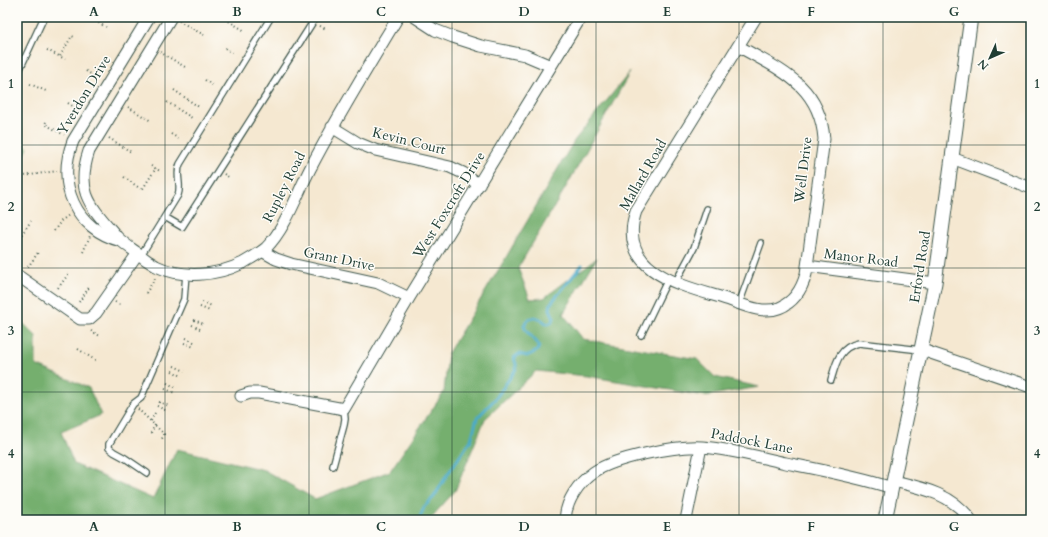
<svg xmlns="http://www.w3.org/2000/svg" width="1048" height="537" viewBox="0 0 1048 537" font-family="Cardo,serif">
	<rect width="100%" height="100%" fill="#fdfcf7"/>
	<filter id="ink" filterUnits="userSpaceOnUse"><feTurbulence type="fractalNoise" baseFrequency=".025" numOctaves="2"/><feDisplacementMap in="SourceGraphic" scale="8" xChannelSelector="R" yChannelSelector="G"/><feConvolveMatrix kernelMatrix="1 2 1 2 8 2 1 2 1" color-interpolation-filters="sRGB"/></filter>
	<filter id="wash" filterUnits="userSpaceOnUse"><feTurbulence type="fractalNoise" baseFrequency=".012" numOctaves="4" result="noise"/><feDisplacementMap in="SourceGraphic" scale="16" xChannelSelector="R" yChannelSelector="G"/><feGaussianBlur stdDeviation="0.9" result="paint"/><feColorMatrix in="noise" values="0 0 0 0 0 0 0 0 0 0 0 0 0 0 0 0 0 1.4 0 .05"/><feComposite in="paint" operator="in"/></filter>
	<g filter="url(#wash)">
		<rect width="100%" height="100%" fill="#f5e8d1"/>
		<!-- green -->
		<path fill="#91cb7f" stroke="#58845a" d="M17,142l11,6 -11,21z"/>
		<!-- forest -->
		<path fill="#74af6e" stroke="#4a7651" d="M630,72l-60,108 -52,88 12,31 14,-1 53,-40 -34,56 20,25 114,20 18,18 44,10 -54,9 -118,-20 -51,-5 -51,48 -30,72 -26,29h-412v-203l19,19v29l53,23 12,27 -40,17 13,32 79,35 24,-50 87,21 51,29 75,-28 54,-79 4,-39 57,-94 69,-118z"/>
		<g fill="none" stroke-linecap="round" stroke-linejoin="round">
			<!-- stream -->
			<path stroke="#4aabca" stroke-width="3" d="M419,520l5,-13 10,-10 13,-22 24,-35 6,-22 19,-20 20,-29v-5l-2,-6 5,-4 8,2 10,-5 2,-5c-4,-9 -14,-12 -15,-21 8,-11 14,-9 23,-1l4,-1 3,-5 -4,-9 1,-6 31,-38"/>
		</g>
	</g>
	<g filter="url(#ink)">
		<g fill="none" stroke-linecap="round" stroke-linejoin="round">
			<defs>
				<path id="service" d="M17,75l27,-58
					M165,217l17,10 134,-210
					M141,255l37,-60c4,-10 -3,-21 2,-31l91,-147
					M675,283l19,-35 13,-39
					M739,304l22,-61
					M641,335l27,-56
					M831,380c5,-17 8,-33 28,-37l62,7
					M333,466l11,-41 1,-6 -1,-10
					M147,473l-22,-15 -11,-6 -5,-4v-4l24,-40 8,-6 43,-99 2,-25"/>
				<path id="minor" d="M171,17l-82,134c-14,42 2,55 28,86 6,6 12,10 19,15 6,5 13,10 20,14 27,13 60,10 87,-3 8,-5 16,-9 23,-15 20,-20 31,-54 44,-79 27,-52 58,-102 88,-152
					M415,17l20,13 18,7 28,9 44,9 26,11
					M738,46c42,24 82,39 86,93l-18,135c-4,15 -12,28 -27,34 -18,7 -39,-5 -56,-10 -43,-13 -107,-27 -87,-87l120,-194
					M332,127l26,16 17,7 75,17 13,6 16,12
					M952,158l79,30
					M121,241c-46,-12 -65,-57 -48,-100l76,-124
					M262,251l14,8 15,5 87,19 31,15
					M807,266l128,17
					M17,275l63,44h9l7,-6 42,-60
					M922,350l109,37
					M241,396l9,-3h9l85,16 65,-111 172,-281
					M894,481c29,7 58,13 77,39
					M565,520c1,-19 13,-37 29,-48 20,-14 83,-27 108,-25 28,2 56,10 84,16 35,7 72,14 106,25
					M686,520l15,-73"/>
				<path id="tertiary" d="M885,520l50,-237 36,-266"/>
			</defs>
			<!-- service casing -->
			<use href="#service" stroke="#3f574c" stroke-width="8"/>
			<!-- minor casing -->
			<use href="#minor" stroke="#3f574c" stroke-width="13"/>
			<!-- tertiary casing -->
			<use href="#tertiary" stroke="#3f574c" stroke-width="15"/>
			<!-- path -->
			<path stroke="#3f574c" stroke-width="2" stroke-dasharray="1 3" stroke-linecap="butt" d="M88,17l18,10
				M222,17l23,14
				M246,17l6,4
				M179,21l25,14
				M320,26l6,3
				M225,48l7,5
				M47,50l18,9
				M160,52l25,15
				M60,56l12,-20 4,2
				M86,71l13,8
				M205,80l7,5
				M30,84l16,7
				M174,90l25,17
				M167,102l25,16
				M68,103l12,8
				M128,107l23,14
				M46,122l-1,2 19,11
				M171,134l8,5
				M109,138l22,14
				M151,166l9,5
				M224,174l6,4
				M17,177l40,-6
				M124,177l18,13 14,-22
				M54,231l7,-10 8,-6
				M17,241l14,-20
				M83,252l7,-16
				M28,267l11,-16
				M58,288l12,-16
				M146,293l10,-16
				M79,302l11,-16
				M115,302l5,3
				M202,302l10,4
				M200,307l10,4
				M194,320l10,4
				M192,325l10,5
				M91,331l9,5
				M186,338l10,5
				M184,343l10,4
				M78,349l20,13
				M174,366l11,5
				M172,371l10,5
				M167,383l10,5
				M165,389l10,4
				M159,402l10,4
				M157,406l10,5
				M138,409l26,25 -3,7
				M151,421l4,-8
				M151,433l4,-8"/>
			<!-- service -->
			<use href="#service" stroke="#fff" stroke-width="5.5"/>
			<!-- minor -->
			<use href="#minor" stroke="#fff" stroke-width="11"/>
			<!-- tertiary -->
			<use href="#tertiary" stroke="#fff" stroke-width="13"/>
		</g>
	</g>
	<!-- grid -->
	<path fill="none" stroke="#1f3d34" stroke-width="1" stroke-opacity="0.55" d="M165,17v503M309,17v503M452,17v503M596,17v503M739,17v503M883,17v503M17,145h1014M17,268h1014M17,392h1014"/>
	<g text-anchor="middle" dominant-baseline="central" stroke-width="3" stroke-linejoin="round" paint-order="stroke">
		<!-- street labels -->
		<g font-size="14" fill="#1f3d34" stroke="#fdfcf7">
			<text transform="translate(84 95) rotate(-59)">Yverdon Drive</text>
			<text transform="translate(409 141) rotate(14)">Kevin Court</text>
			<text transform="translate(803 170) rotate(-83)">Well Drive</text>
			<text transform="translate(643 175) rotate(-60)">Mallard Road</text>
			<text transform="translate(284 187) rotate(-63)">Rupley Road</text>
			<text transform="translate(449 205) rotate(-58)">West Foxcroft Drive</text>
			<text transform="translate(861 258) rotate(7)">Manor Road</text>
			<text transform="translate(339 259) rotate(12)">Grant Drive</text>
			<text transform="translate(920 267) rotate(-81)">Erford Road</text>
			<text transform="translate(752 441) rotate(11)">Paddock Lane</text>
		</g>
	</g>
	<!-- margin -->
	<rect width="1048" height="537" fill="none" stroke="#fdfcf7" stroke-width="44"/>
	<!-- north arrow -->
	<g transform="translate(990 58) rotate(225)" stroke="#fdfcf7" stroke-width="3" paint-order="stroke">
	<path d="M0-3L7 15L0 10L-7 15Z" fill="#1f3d34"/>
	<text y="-6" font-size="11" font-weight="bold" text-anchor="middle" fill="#1f3d34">N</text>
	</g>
	<rect x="22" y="22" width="1004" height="493" fill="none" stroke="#1f3d34" stroke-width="1.5"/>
	<g font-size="13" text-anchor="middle" font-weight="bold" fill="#1f3d34">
		<text x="94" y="16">A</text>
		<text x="237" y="16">B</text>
		<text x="381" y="16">C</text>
		<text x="524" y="16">D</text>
		<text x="667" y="16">E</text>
		<text x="811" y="16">F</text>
		<text x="954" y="16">G</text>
		<text x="11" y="88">1</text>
		<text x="1037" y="88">1</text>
		<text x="11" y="211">2</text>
		<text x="1037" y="211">2</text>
		<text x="11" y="335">3</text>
		<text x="1037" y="335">3</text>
		<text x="11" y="458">4</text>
		<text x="1037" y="458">4</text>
		<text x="94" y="531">A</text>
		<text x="237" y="531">B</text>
		<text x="381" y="531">C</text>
		<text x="524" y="531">D</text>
		<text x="667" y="531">E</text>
		<text x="811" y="531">F</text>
		<text x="954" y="531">G</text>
	</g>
</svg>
